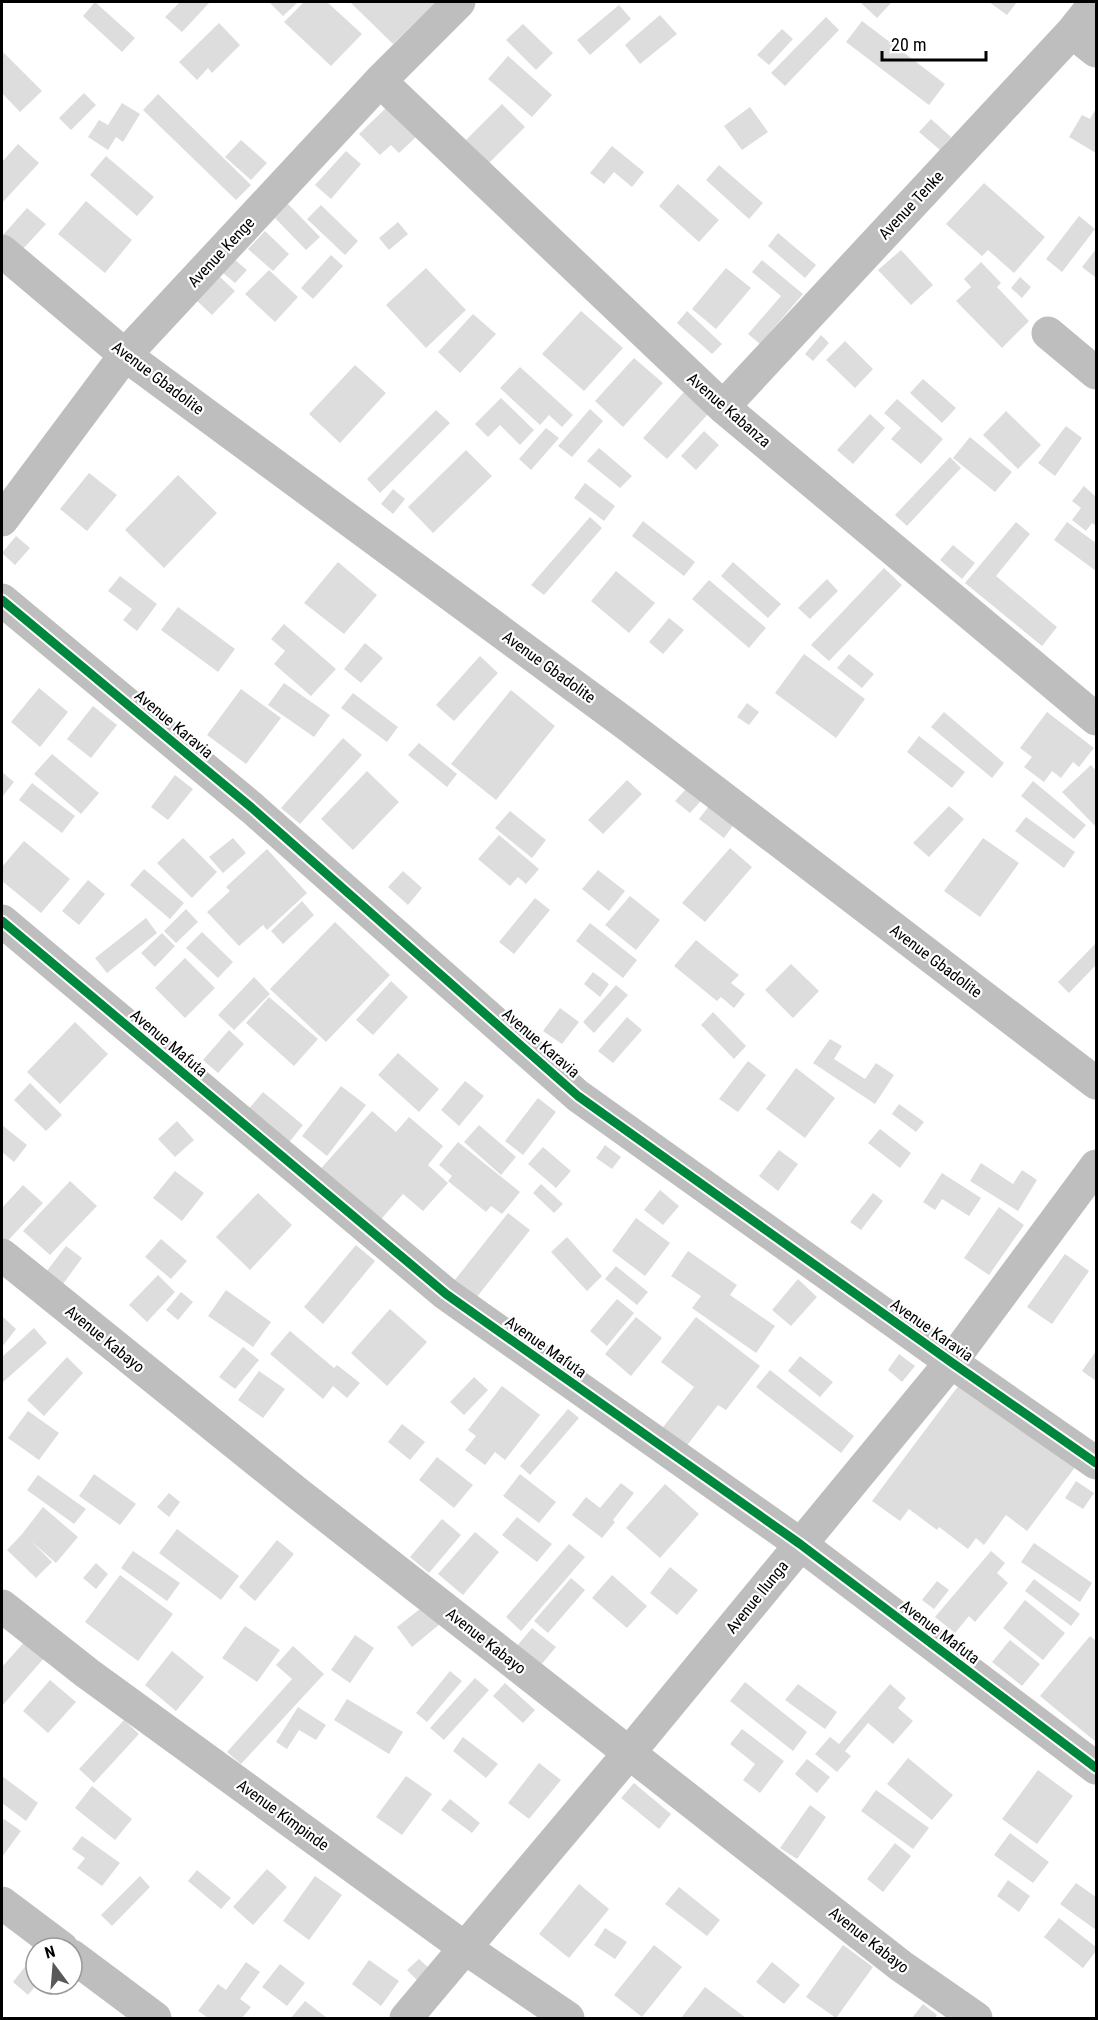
<svg xmlns="http://www.w3.org/2000/svg" width="1098" height="2020" viewBox="0 0 1098 2020" font-family="'Roboto Condensed',sans-serif">
	<rect width="100%" height="100%" fill="#fff"/>
	<!-- building -->
	<path fill="#ddd" d="M95,2l40,36 -13,14 -39,-36z
		M180,2h30l-28,30 -17,-15z
		M269,2h29l-15,14z
		M304,2h23l35,32 -31,32 -47,-44z
		M350,2h86l-43,42z
		M860,2h32l-15,16z
		M989,2h28l-10,13z
		M619,5l12,14 -41,36 -13,-15z
		M660,15l17,19 -37,30 -15,-19z
		M826,17l13,13 -54,56 -14,-13z
		M862,21l83,63 -16,21 -83,-63z
		M219,23l21,22 -28,28 -4,-5 -11,12 -18,-18z
		M523,24l30,29 -17,17 -30,-30z
		M782,29l11,10 -24,26 -12,-10z
		M2,51l40,40 -22,21 -18,-19z
		M508,56l44,39 -20,22 -44,-38z
		M84,93l12,12 -25,25 -12,-12z
		M158,94l93,91 -15,15 -93,-90z
		M122,103l18,11 -17,28 -7,-5 -8,13 -20,-13 11,-17 9,5z
		M502,104l23,23 -36,36 -23,-23z
		M388,106l28,31 -17,16 -8,-8 -11,10 -21,-21z
		M750,107l18,25 -26,18 -18,-24z
		M1096,108v45l-27,-16 13,-22 8,4z
		M931,119l20,18 -11,13 -21,-18z
		M241,140l26,23 -16,17 -26,-23z
		M18,144l21,19 -37,40v-41z
		M612,146l32,26 -12,15 -18,-15 -10,12 -14,-11z
		M346,151l15,13 -30,35 -16,-14z
		M106,156l48,41 -17,19 -47,-41z
		M719,165l44,38 -14,16 -43,-39z
		M984,183l61,54 -31,36 -26,-23 -6,6 -36,-32z
		M678,184l41,36 -20,22 -40,-36z
		M86,201l46,39 -27,33 -47,-39z
		M288,204l32,33 -14,13 -31,-32z
		M321,205l37,36 -13,14 -38,-36z
		M27,208l19,16 -25,27 -18,-16z
		M1079,216l16,13 -33,43 -16,-13z
		M398,222l10,12 -19,16 -10,-12z
		M265,231l24,23 -16,17 -25,-22z
		M778,233l38,32 -11,13 -37,-32z
		M1096,249v27l-1,1 -13,-10z
		M901,250l32,35 -22,20 -33,-35z
		M331,255l12,11 -30,33 -12,-11z
		M235,260l12,10 -12,13 -12,-10z
		M762,260l41,34 -43,50 -12,-10 33,-38 -29,-24z
		M981,262l20,21 -4,4 32,34 -27,27 -46,-47 15,-14 -7,-8z
		M426,268l40,42 -40,38 -40,-43z
		M726,268l25,20 -35,41 -24,-20z
		M269,270l29,27 -23,25 -30,-28z
		M220,277l15,14 -23,24 -15,-14z
		M1020,277l11,10 -9,11 -11,-10z
		M581,311l42,37 -39,43 -42,-37z
		M687,311l35,33 -10,10 -35,-31z
		M473,314l23,20 -36,39 -22,-21z
		M821,335l8,8 -16,18 -8,-7z
		M845,341l28,28 -18,19 -29,-28z
		M634,358l29,25 -40,44 -28,-26z
		M355,365l31,28 -46,50 -31,-29z
		M520,367l53,48 -11,12 -13,-12 -9,10 -40,-37z
		M923,379l33,29 -14,15 -32,-30z
		M684,392l24,22 -41,45 -24,-21z
		M501,398l33,32 -14,15 -20,-20 -12,12 -13,-13z
		M897,399l46,40 -22,25 -30,-25 10,-11 -17,-15z
		M590,409l13,12 -31,36 -14,-11z
		M436,410l14,13 -70,70 -13,-14z
		M1006,411l35,34 -23,24 -35,-34z
		M870,414l15,14 -32,36 -16,-14z
		M1066,426l16,12 -27,38 -17,-13z
		M546,428l13,10 -28,32 -12,-11z
		M704,431l15,14 -23,25 -15,-14z
		M970,437l42,35 -17,20 -42,-34z
		M599,448l33,28 -12,12 -33,-27z
		M466,450l26,26 -59,57 -25,-26z
		M950,457l11,11 -54,58 -12,-11z
		M89,473l28,22 -30,36 -27,-22z
		M178,475l39,38 -53,55 -39,-38z
		M585,483l30,23 -11,15 -30,-23z
		M1084,486l12,11v29l-4,-3 -6,8 -14,-11 9,-12 -9,-7z
		M393,489l12,10 -12,15 -12,-10z
		M590,517l12,11 -58,67 -13,-10z
		M643,521l52,41 -11,14 -52,-40z
		M1016,522l14,12 -34,42 61,51 -15,19 -77,-63z
		M1067,522l29,21v28l-42,-31z
		M16,536l14,12 -15,17 -13,-12z
		M953,545l22,18 -13,16 -22,-19z
		M338,562l39,33 -33,39 -40,-31z
		M733,562l48,42 -13,14 -47,-42z
		M884,568l18,17 -73,76 -18,-16z
		M616,571l39,32 -26,30 -38,-32z
		M120,576l37,28 -20,27 -14,-11 9,-11 -24,-18z
		M827,579l11,12 -28,28 -12,-11z
		M709,580l57,48 -17,20 -57,-49z
		M178,607l57,42 -17,23 -57,-42z
		M669,618l15,12 -21,24 -14,-12z
		M284,624l52,45 -25,27 -37,-32 11,-13 -14,-12z
		M365,643l18,15 -22,25 -17,-14z
		M804,654l61,45 -29,39 -61,-45z
		M849,654l25,20 -12,14 -25,-20z
		M480,656l18,17 -44,48 -18,-16z
		M284,683l46,32 -16,22 -46,-32z
		M39,688l29,24 -28,35 -29,-25z
		M241,689l40,29 -35,46 -39,-29z
		M511,690l44,36 -59,74 -45,-36z
		M353,693l45,34 -11,15 -46,-34z
		M747,703l12,9 -10,13 -12,-8z
		M93,706l24,19 -26,33 -24,-19z
		M944,712l60,51 -12,15 -61,-51z
		M1047,712l47,36 -15,19 -6,-5 -12,16 -9,-7 -8,11 -20,-15 8,-10 -12,-9z
		M919,736l46,36 -13,16 -45,-36z
		M343,738l19,17 -62,69 -19,-16z
		M419,743l38,31 -10,13 -39,-32z
		M52,754l47,39 -18,21 -47,-40z
		M1091,765l5,6v56l-34,-35z
		M367,771l32,31 -46,48 -32,-31z
		M2,772l12,10 -12,15z
		M175,775l18,14 -25,31 -17,-13z
		M627,780l15,14 -39,40 -15,-14z
		M693,781l14,13 -17,19 -15,-12z
		M1033,781l53,44 -12,14 -53,-43z
		M32,783l43,33 -13,17 -43,-33z
		M712,802l25,18 -13,18 -25,-19z
		M949,806l15,13 -35,38 -16,-14z
		M510,811l36,29 -14,18 -37,-30z
		M1026,817l49,35 -11,16 -49,-37z
		M499,835l40,34 -13,15 -8,-7 -8,9 -32,-27z
		M183,838l34,34 -25,26 -35,-35z
		M233,838l13,15 -23,20 -14,-16z
		M983,838l36,25 -39,54 -36,-26z
		M24,841l46,38 -29,34 -39,-32v-14z
		M730,848l22,19 -47,55 -23,-19z
		M267,849l40,44 -40,37 -4,-5 -24,21 -32,-34 23,-21 -4,-4z
		M144,869l40,34 -14,16 -40,-34z
		M598,870l27,21 -16,20 -27,-22z
		M403,871l19,17 -14,17 -20,-18z
		M88,880l17,14 -26,31 -17,-14z
		M630,896l30,24 -24,30 -31,-25z
		M535,898l15,12 -36,44 -15,-12z
		M302,901l12,14 -31,29 -12,-13z
		M186,909l12,13 -22,21 -12,-12z
		M146,918l11,15 -50,40 -12,-15z
		M335,922l55,53 -64,67 -56,-53z
		M590,923l47,37 -14,18 -47,-37z
		M202,932l31,30 -15,16 -32,-30z
		M162,933l13,13 -20,21 -14,-14z
		M696,940l43,35 -8,8 14,11 -11,14 -13,-11 -4,4 -43,-35z
		M1096,943v22l-27,28 -11,-11z
		M185,958l30,30 -30,30 -30,-30z
		M791,964l28,27 -26,27 -28,-28z
		M593,972l16,12 -9,13 -16,-13z
		M254,977l16,17 -36,36 -16,-15z
		M391,981l17,16 -35,38 -17,-15z
		M616,985l12,10 -34,38 -11,-11z
		M269,997l49,42 -24,27 -48,-43z
		M560,1008l19,14 -17,22 -19,-13z
		M713,1012l33,34 -12,13 -33,-34z
		M627,1017l15,13 -29,33 -15,-12z
		M75,1022l33,32 -48,50 -33,-32z
		M229,1030l15,14 -26,29 -15,-13z
		M830,1039l12,7 -8,13 31,20 11,-16 18,12 -19,29 -62,-41z
		M398,1053l41,36 -20,23 -41,-37z
		M748,1061l18,14 -28,37 -19,-13z
		M796,1068l39,30 -30,40 -39,-29z
		M465,1081l19,15 -25,30 -18,-16z
		M30,1083l32,32 -16,16 -32,-31z
		M341,1086l25,19 -39,51 -25,-20z
		M263,1092l40,33 -16,20 -40,-34z
		M538,1098l18,14 -33,43 -18,-14z
		M899,1104l25,18 -8,10 -24,-18z
		M372,1111l24,21 13,-15 34,29 -15,19 20,18 -25,28 -20,-17 -26,30 -60,-51z
		M177,1121l17,19 -19,17 -17,-18z
		M2,1125l25,20 -13,17 -12,-10z
		M479,1125l37,32 -15,18 -37,-33z
		M880,1129l31,24 -11,15 -32,-25z
		M458,1142l62,50 -18,22 -11,-8 -5,6 -38,-31 4,-5 -13,-11z
		M605,1145l16,12 -9,12 -16,-11z
		M543,1147l28,24 -15,17 -28,-24z
		M779,1150l19,14 -20,27 -19,-15z
		M981,1163l32,21 9,-14 15,10 -19,31 -48,-30z
		M175,1171l29,22 -22,28 -29,-23z
		M942,1173l39,25 -12,18 -27,-17 -7,11 -12,-8z
		M70,1181l27,25 -47,49 -27,-24z
		M541,1184l22,20 -9,9 -21,-20z
		M23,1185l20,18 -41,44v-39z
		M660,1190l19,16 -16,19 -19,-15z
		M258,1193l34,32 -42,45 -34,-33z
		M873,1193l10,8 -22,29 -11,-8z
		M999,1207l25,18 -35,50 -25,-17z
		M508,1213l22,17 -54,68 -22,-17z
		M636,1218l34,25 -25,33 -33,-25z
		M567,1237l35,39 -15,15 -36,-39z
		M161,1239l26,22 -16,18 -26,-22z
		M356,1245l19,16 -52,63 -19,-17z
		M66,1246l16,12 -22,30 -17,-12z
		M688,1251l49,34 -7,10 45,31 -19,27 -64,-45 9,-12 -30,-20z
		M1065,1254l24,17 -37,53 -25,-17z
		M616,1266l32,26 -11,13 -32,-26z
		M158,1275l17,17 -28,30 -18,-17z
		M798,1279l19,18 -26,29 -19,-16z
		M226,1290l45,32 -18,25 -45,-31z
		M181,1292l12,10 -15,18 -12,-10z
		M617,1299l17,14 -27,33 -17,-15z
		M390,1309l37,33 -40,44 -36,-33z
		M2,1316l14,13 -14,18z
		M636,1317l26,21 -31,38 -26,-22z
		M696,1317l64,49 -34,44 -8,-5 -33,43 -24,-18 33,-43 -33,-25z
		M34,1328l13,15 -45,40v-26z
		M290,1331l44,37 3,-3 23,18 -13,15 -14,-12 -10,13 -53,-45z
		M243,1347l16,13 -24,29 -16,-12z
		M1096,1351v30l-14,-10z
		M899,1354l16,12 -13,16 -14,-12z
		M800,1356l33,26 -13,15 -32,-26z
		M67,1357l16,16 -39,43 -17,-16z
		M770,1370l84,66 -13,17 -85,-66z
		M259,1371l26,18 -22,29 -25,-18z
		M474,1377l14,13 -24,25 -14,-13z
		M962,1381l114,85 -49,65 -21,-16 -22,30 -8,-7 -8,11 -29,-22 -2,3 -28,-21 -9,12 -28,-20z
		M502,1386l38,29 -35,45 -10,-8 -10,13 -20,-15 11,-14 -8,-6z
		M568,1409l11,9 -49,57 -10,-9z
		M28,1411l31,22 -20,27 -31,-22z
		M402,1424l23,18 -15,18 -22,-18z
		M437,1457l36,28 -19,23 -35,-28z
		M94,1474l42,30 -16,21 -41,-29z
		M520,1474l36,28 -17,21 -36,-27z
		M38,1475l48,34 -12,15 -47,-34z
		M1076,1481l18,12 -11,16 -18,-11z
		M621,1483l13,10 -21,27 2,2 -13,16 -30,-23 14,-18 14,11z
		M665,1484l34,30 -39,44 -34,-30z
		M169,1493l11,9 -11,15 -12,-10z
		M43,1507l35,30 -22,26 -25,-22 21,21 -16,16 -29,-28 15,-16z
		M517,1517l35,27 -15,18 -35,-27z
		M442,1519l19,16 -32,38 -19,-16z
		M177,1529l62,47 -18,24 -62,-47z
		M475,1532l24,20 -36,43 -25,-21z
		M277,1540l17,14 -39,47 -16,-14z
		M1034,1543l58,40 -12,19 -59,-40z
		M569,1544l16,13 -64,74 -15,-14z
		M133,1551l47,32 -13,18 -46,-33z
		M991,1551l14,12 -8,10 11,10 -33,39 -6,-6 -14,17 -20,-16z
		M96,1563l12,11 -12,15 -13,-11z
		M670,1567l28,23 -21,25 -27,-22z
		M120,1575l53,39 -35,47 -53,-39z
		M612,1575l35,31 -20,22 -35,-30z
		M571,1578l14,12 -37,43 -14,-12z
		M1034,1579l46,35 -9,12 -46,-35z
		M937,1581l12,9 -15,19 -12,-9z
		M1025,1600l40,33 -22,27 -40,-32z
		M425,1605l15,19 -28,23 -15,-20z
		M245,1626l35,24 -23,32 -35,-24z
		M532,1628l24,19 -15,18 -24,-19z
		M355,1635l19,13 -24,35 -19,-13z
		M1090,1636l6,5v101l-56,-46z
		M26,1640l19,17 -43,49v-39z
		M1010,1640l30,24 -18,22 -30,-24z
		M293,1646l31,28 -83,90 -14,-12 65,-73 -16,-14z
		M172,1651l32,26 -28,34 -31,-26z
		M450,1671l12,10 -35,41 -11,-9z
		M475,1678l14,12 -45,50 -14,-12z
		M50,1680l26,22 -28,31 -25,-22z
		M745,1682l62,50 -14,19 -63,-50z
		M505,1683l30,27 -12,13 -30,-27z
		M798,1684l39,28 -12,17 -40,-29z
		M890,1684l16,14 -8,10 15,13 -20,23 -25,-21 -23,28 6,5 -14,16 -22,-18 15,-17 9,7z
		M347,1699l56,33 -14,22 -55,-34z
		M298,1707l28,18 -10,15 -17,-10 -12,19 -11,-7z
		M124,1720l15,14 -45,49 -15,-14z
		M742,1729l42,32 -24,32 -17,-13 12,-16 -25,-20z
		M463,1737l35,27 -12,14 -33,-27z
		M908,1758l45,37 -21,25 -45,-36z
		M807,1759l23,18 -13,16 -22,-19z
		M539,1763l22,17 -32,39 -21,-16z
		M1038,1770l35,26 -36,48 -35,-25z
		M2,1776l36,27 -12,18 -24,-18z
		M406,1776l26,18 -30,41 -26,-18z
		M634,1783l37,31 -12,15 -38,-31z
		M92,1786l40,33 -17,21 -40,-32z
		M876,1790l53,38 -16,21 -52,-38z
		M450,1799l30,24 -8,10 -31,-23z
		M810,1805l16,12 -29,42 -17,-11z
		M4,1819l17,12 -19,26v-35z
		M1010,1833l39,29 -16,21 -39,-28z
		M82,1836l38,27 -18,23 -25,-18 8,-10 -13,-9z
		M895,1843l16,13 -28,36 -16,-13z
		M267,1869l20,18 -34,38 -20,-18z
		M197,1870l34,28 -10,11 -33,-28z
		M140,1876l10,11 -38,39 -11,-11z
		M315,1876l27,19 -33,45 -26,-19z
		M1008,1880l22,16 -11,16 -22,-16z
		M1076,1883l20,14v33l-36,-26z
		M579,1884l30,25 -40,49 -30,-24z
		M679,1887l41,33 -13,16 -42,-32z
		M1059,1918l37,29v4l-13,17 -39,-31z
		M605,1928l22,14 -12,17 -21,-14z
		M654,1945l28,22 -40,50 -28,-22z
		M843,1945l30,22 -37,51 -30,-21z
		M36,1953l1,31 -9,11 -15,-13z
		M419,1959l12,11 -12,12 -12,-12z
		M369,1960l30,21 -18,25 -29,-22z
		M246,1962l14,10 -20,27 11,8 -9,11h-34l-10,-7 20,-27 8,6z
		M772,1962l28,23 -16,19 -28,-22z
		M280,1964l25,19 -18,23 -25,-19z
		M705,1987l41,31h-65z
		M305,2001l22,17h-36z
		M923,2004l14,11 -2,3h-23z"/>
	<g fill="none" stroke-linecap="round" stroke-linejoin="round">
		<!-- minor -->
		<path stroke="#bebebe" stroke-width="33" d="M1072,32l24,19
			M380,81l343,326 373,312
			M2,251l123,104 505,372 466,356
			M1048,333l48,40
			M723,407l349,-375 24,-30
			M2,520l123,-165 255,-274 79,-79
			M2,600l250,208 326,288 373,266 145,101
			M2,921l444,373 354,250 296,224
			M2,1255l294,237 605,474 75,52
			M2,1606l85,67 378,275 103,70
			M2,1903l60,45
			M72,1956l83,62
			M406,2018l223,-265 322,-391 145,-196"/>
		<defs>
			<path id="cycleway" d="M2,600l250,208 326,288 373,266 145,101
				M2,921l444,373 354,250 296,224"/>
		</defs>
		<!-- cycleway casing -->
		<use href="#cycleway" stroke="#fff" stroke-width="13"/>
		<!-- cycleway -->
		<use href="#cycleway" stroke="#00873e" stroke-width="9"/>
	</g>
	<g text-anchor="middle" dominant-baseline="central" stroke-width="4.5" stroke-linejoin="round" paint-order="stroke">
		<!-- street labels -->
		<g font-size="16" fill="#000" stroke="#fff">
			<text transform="translate(911 205) rotate(-47)">Avenue Tenke</text>
			<text transform="translate(221 252) rotate(-47)">Avenue Kenge</text>
			<text transform="translate(158 378) rotate(37)">Avenue Gbadolite</text>
			<text transform="translate(729 410) rotate(41)">Avenue Kabanza</text>
			<text transform="translate(549 667) rotate(36)">Avenue Gbadolite</text>
			<text transform="translate(174 724) rotate(40)">Avenue Karavia</text>
			<text transform="translate(936 961) rotate(37)">Avenue Gbadolite</text>
			<text transform="translate(169 1043) rotate(40)">Avenue Mafuta</text>
			<text transform="translate(541 1043) rotate(41)">Avenue Karavia</text>
			<text transform="translate(932 1330) rotate(35)">Avenue Karavia</text>
			<text transform="translate(105 1339) rotate(39)">Avenue Kabayo</text>
			<text transform="translate(546 1347) rotate(35)">Avenue Mafuta</text>
			<text transform="translate(757 1597) rotate(-51)">Avenue Ilunga</text>
			<text transform="translate(940 1632) rotate(37)">Avenue Mafuta</text>
			<text transform="translate(486 1641) rotate(38)">Avenue Kabayo</text>
			<text transform="translate(283 1815) rotate(36)">Avenue Kimpinde</text>
			<text transform="translate(869 1940) rotate(38)">Avenue Kabayo</text>
		</g>
	</g>
	<!-- border -->
	<rect width="1098" height="2020" fill="none" stroke="#000000" stroke-width="6"/>
	<!-- north arrow -->
	<g transform="translate(54 1966) rotate(344)"><circle r="28" fill="#ffffff" stroke="#999999" stroke-width="1.5"/>
	<path d="M0-4.5L10 22L0 15L-10 22Z" fill="#595959"/>
	<text y="-9" font-size="16" font-weight="bold" text-anchor="middle" fill="#000000">N</text>
	</g>
	<!-- scale -->
	<path d="M882 51v9h104v-9" fill="none" stroke="#000000" stroke-width="3"/>
	<text x="891" y="51" font-size="18" fill="#000000" stroke="#ffffff" stroke-width="4.5" paint-order="stroke">20 m</text>
</svg>
